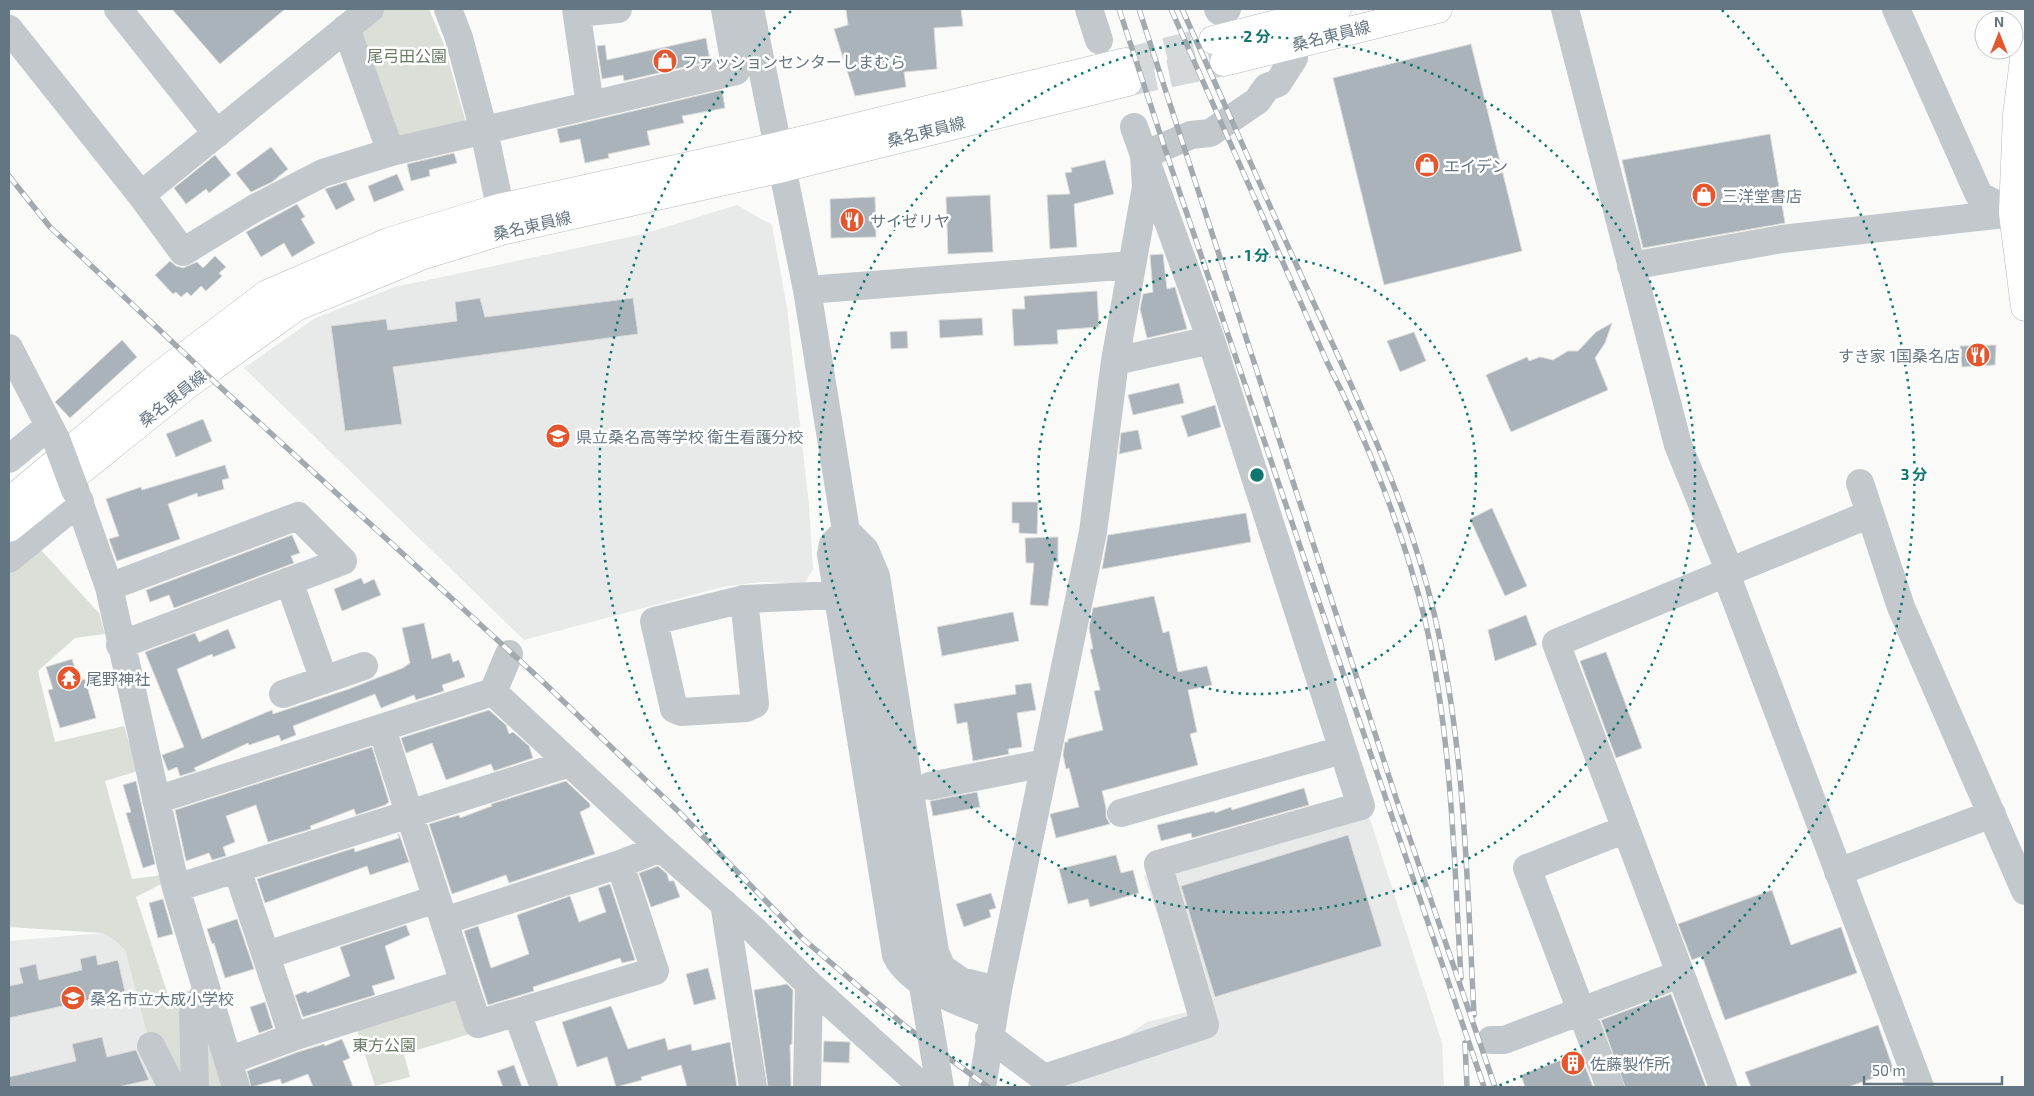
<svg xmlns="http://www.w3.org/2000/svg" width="2034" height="1096" viewBox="0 0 2034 1096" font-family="'Exo 2','Noto Sans JP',sans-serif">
	<rect width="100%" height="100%" fill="#fafaf8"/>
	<!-- built -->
	<path fill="#e8e9e9" d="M737,205l35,20 15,83 22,197 4,64 -9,15 -43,-2 -39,5 -198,53 -280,-272 71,-50 80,-31 248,-53z
		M1368,813l74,230 2,44h-394l97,-65 44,-11 -47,-135z
		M103,933l10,6 12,11 36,137h-152v-146z"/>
	<!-- green -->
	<path fill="#dadfd7" d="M383,9h46l15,36 21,74 -3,10 -60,12 -42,-113z
		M40,549l59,64 6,21 -30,4 -37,33 17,71 69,-16 14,45 -33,10 27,98 31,-4 4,6 -31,16 33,101 25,-9 36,98h-69l-36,-137 -12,-11 -10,-6 -94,-6v-353z
		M457,997l13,37 -66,20 6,23 -35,9 -18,-56z"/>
	<!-- building -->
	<path fill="#aab3b9" stroke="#dcdcda" d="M172,9h113l-65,55z
		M846,9h115l2,17 -29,2 3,41 -33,3 2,15 -51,9 -21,-67 14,-4z
		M706,38l4,23 -86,20 -1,-6 -21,4 -5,-33 8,-1 2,15z
		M1471,44l51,207 -138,34 -51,-207z
		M722,90l3,18 -43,8 2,7 -37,8 3,14 -42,9 1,4 -24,5 -5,-24 -20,4 -3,-14z
		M1770,134l15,89 -142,25 -21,-88z
		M271,147l17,22 -16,13 -21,10 -15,-19z
		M454,153l3,10 -28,7 1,6 -19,5 -4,-17z
		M215,155l16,20 -22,18 -3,-4 -20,15 -12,-16z
		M1105,160l9,34 -40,10 3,43 -27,2 -3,-54 23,-1 -5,-21 7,-1 -1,-4z
		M397,174l7,16 -30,12 -6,-16z
		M346,182l9,18 -19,10 -11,-21z
		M990,195l3,57 -45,2 -2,-57z
		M875,197l1,40 -45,1 -1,-39z
		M297,204l8,13 -4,2 14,24 -23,14 -8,-14 -23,14 -15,-25z
		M1163,254l4,35 8,-2 12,42 -40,9 -7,-29 3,-15 10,-2 -3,-37z
		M215,256l11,11 -7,6 3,3 -16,15 -5,-5 -10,10 -4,-4 -6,5 -5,-5 -3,2 -18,-19 15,-14 6,5 7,2 14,-6 6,6z
		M1097,291l2,36 -42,3 1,14 -44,2 -2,-37h13l-1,-13z
		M480,298l5,19 148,-19 5,36 -245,33 9,57 -57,7 -14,-105 55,-7 2,11 69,-9 -2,-19z
		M982,318l1,17 -43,3 -1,-18z
		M1612,323l-7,20 -10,15 13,32 -97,42 -25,-57 41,-18 2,4 11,-4 13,3 15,-9h10l18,-19z
		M907,331l1,17 -17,1 -1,-17z
		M1414,332l12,29 -26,11 -13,-31z
		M122,340l15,17 -67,61 -15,-16z
		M1996,345l-1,20 -33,2 -2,-21z
		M1179,383l5,20 -51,12 -5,-20z
		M1215,405l6,22 -33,10 -7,-21z
		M203,419l9,22 -36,16 -10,-23z
		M1138,430l4,19 -23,5 2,-21z
		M225,465l4,13 -7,2 2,9 -26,8 -1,-4 -29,11 12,35 -63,22 -8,-22 10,-3 -13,-37 35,-12 1,3z
		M1012,502h26l-1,32 -18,-1v-10h-7z
		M1492,508l35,78 -22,10 -35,-77z
		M1246,513l5,29 -149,27 6,-34z
		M292,535l8,18 -9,3 3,7 -120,45 -5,-13 -19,7 -4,-12z
		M1058,537v25h-4l-6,44 -18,-1 4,-42h-8l-1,-25z
		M361,578l3,6 10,-5 7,16 -39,16 -8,-22z
		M1154,596l9,37 6,-2 9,41 29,-6 5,19 -24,5 9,42 -7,2 8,31 -96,26 4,17v9l4,7 -54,14 -6,-24 29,-7 -10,-39 -3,1 -3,-14 2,-13h3v-3l35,-9 -9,-39 6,-1 -10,-41h3l-4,-21 4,-20z
		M1013,612l6,29 -77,15 -5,-29z
		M1526,615l11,30 -42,16 -7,-31z
		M424,623l8,36 18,-6 3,9 6,-2 6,17 -23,8 2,6 -28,9 -2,-5 -33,13 -6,-14 -82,32 3,9 -15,6 -2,-6 -30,10 -1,-2 -54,25 2,3 -16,5 -3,-9 -9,4 -6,-16 22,-8 -39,-95 50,-19 4,9 29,-13 8,19 -23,9 -1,-3 -35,15 25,70 70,-29 1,4 76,-25 54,-21 7,-5 -8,-35z
		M1606,652l36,96 -26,10 -36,-97z
		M72,659l7,22 6,-2 11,39 -36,10 -12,-38 5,-1 -7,-22z
		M1031,683l5,27 -19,3 5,34 -14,2 1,5 -36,7 -6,-39 -10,2 -3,-20 62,-10 -1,-9z
		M489,710l17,15 3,9 4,-2 16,14 4,12 -39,13 -3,-7 -45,16 -14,-37 -26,10 -5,-15z
		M372,747l17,55 -4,3 -29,10 -2,-6 -44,17 1,3 -43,13 -12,-37 -30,11 9,26 -12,5 3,9 -14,4 -3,-7 -23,8 -11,-51z
		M136,781l19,83 -12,4 -17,-55 5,-1 -8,-27z
		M566,781l24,23v3l-10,5 15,42 -86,29 -3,-8 -54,19 -23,-70 30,-9 1,3 32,-12 -1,-2z
		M1304,788l5,17 -117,33 -1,-5 -30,8 -4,-16 57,-14 1,2 16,-6 1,3z
		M977,792l3,15 -47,9 -3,-15z
		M398,834h1l10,28 -39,13 -3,-9 -102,37 -8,-24 97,-31 1,4 44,-14z
		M1348,835l34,111 -167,51 -34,-111z
		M1116,855l5,18 12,-3 6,23 -49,14 -2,-8 -20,5 -9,-35z
		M658,866l9,8 2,7h5l6,16 -29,10 -12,-34z
		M610,884l25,76 -13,3 -2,-5 -87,29 1,4 -46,14 -24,-74 14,-5 13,42 38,-14 -12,-39 53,-19 9,26 27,-10 -8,-24z
		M1772,890l19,55 50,-18 16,46 -132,47 -23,-64 -10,4 -14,-36z
		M991,893l5,15 -7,2 2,7 -27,10 -8,-23z
		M163,899l10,35 -15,4 -9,-35z
		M237,919l17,50 -29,9 -11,-35 -2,1 -5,-15z
		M406,925l4,10 -25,11 10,33 -23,7 3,9 -72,22 -8,-22 11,-4 1,2 43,-17 -10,-29z
		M96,955l2,10 20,-5 7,32 -116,26v-32l14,-3 -4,-15 17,-4 3,16 43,-10 -2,-11z
		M708,968l8,31 -22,6 -8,-31z
		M787,984l6,6 -1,54 -2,1 1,42h-23l-14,-97z
		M1671,994l35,93h-81l-24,-67z
		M265,1002l8,26 -14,5 -9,-26z
		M611,1006l17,43 37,-11 3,12 23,-6 1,7 38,-9 7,45h-50l-6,-22 -40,12 1,3 -26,7 -9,-30 -30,10 -15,-45z
		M1878,1025l16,46 -46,16h-97l-6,-15z
		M102,1037l5,20 29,-7 13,30 -31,7h-109v-10l67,-16 -4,-17z
		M342,1039l8,19 -7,3 10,26h-40l-5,-13 -26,10 -2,-5 -29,8 -4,-16 51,-19 26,-8 1,2z
		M824,1041l26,1 -1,21 -26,-1z
		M1580,1053l13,34h-68l-4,-12z
		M514,1065l8,22h-19l-6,-16z"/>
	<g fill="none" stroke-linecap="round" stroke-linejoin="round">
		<!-- major-tunnel -->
		<path stroke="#d5d9db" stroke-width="28" stroke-dasharray="28 14" stroke-linecap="butt" d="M1125,62l88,-22
			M1128,82l96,-20"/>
		<defs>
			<path id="major" d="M1213,40l124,-31
				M1224,62l214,-53
				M9,502l151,-127 107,-81 121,-52 111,-34 280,-62 346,-84
				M9,528l178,-143 109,-78 125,-51 84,-26 278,-62 345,-86"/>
			<path id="highway" d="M2025,52l-8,63 -4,98 12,94"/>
		</defs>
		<!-- major casing -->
		<use href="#major" stroke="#b5babe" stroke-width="29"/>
		<!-- highway casing -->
		<use href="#highway" stroke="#b4b9bd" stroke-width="29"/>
		<!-- minor -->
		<path stroke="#c3c8cc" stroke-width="28" d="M118,9l99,125
			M448,9l11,29 25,93 21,99
			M576,9l14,96
			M750,9l57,281 39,241 19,19 11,26 59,376 7,16 19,13 37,9
			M1089,9l10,31
			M1218,9l1,2 8,-2
			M1565,9l113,436 52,127
			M1896,9l83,186 34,18
			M577,13l41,-4
			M346,28l45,124
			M9,29l132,166 42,57 72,-44 68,-35 68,-21 345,-81 -11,-62
			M141,195l229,-186
			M1631,266l151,-27 231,-26
			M807,290l325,-25
			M9,348l47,91
			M1115,361l96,-21
			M9,459l40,-33
			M1860,483l41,124 124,284
			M75,490l34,97 67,301 60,199
			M846,531l-13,13 -2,10 65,401c14,30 67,49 97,60
			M9,559l71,-58
			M1726,574l194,513
			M289,581l35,99
			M109,587l189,-71 45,45 -223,84
			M744,599l11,105 -9,4 -65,4 -7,-3 -20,-88 90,-22 93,-4
			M493,692l168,156 94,83 54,53 107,97 1,6
			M283,694l81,-28
			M930,786l115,-23
			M156,800l337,-108 16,-38
			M1121,813l221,-63
			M237,869l56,168 171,-54 -82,-254
			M1838,872l154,-58
			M176,888l394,-125
			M724,903l29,184
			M444,921l176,-57 41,-16
			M267,955l169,-56
			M464,983l14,41 177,-53 -35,-107
			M517,1013l27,74
			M989,1037l55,41 161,-53 -47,-161 203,-58 -150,-466 -67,-185 47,-20 19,-2 47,-32 10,-14 11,-4 16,-25
			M1491,1040h13l176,-66
			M151,1046l21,41
			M228,1061l65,-24
			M195,1087l-2,-75 13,-21
			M807,1087l2,-103
			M982,1087l16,-97 95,-458 22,-171 31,-174 -2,-32 -10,-28
			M1610,1087l-83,-219 99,-39
			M1723,1087l-167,-444 314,-129"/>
		<!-- major -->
		<use href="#major" stroke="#fff" stroke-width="28"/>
		<!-- highway -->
		<use href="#highway" stroke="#fff" stroke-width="28"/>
		<defs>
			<path id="rail" d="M1119,9l51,155 314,923
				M1139,9l258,792 98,286
				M1171,9l156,353c40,77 78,174 98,258 27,117 29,239 36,358
				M1182,9c45,100 89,201 135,301 45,98 92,197 117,303 31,131 33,268 40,402
				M9,176l41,51 168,158 322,294 138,132 124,127 103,88 83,61
				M1465,1043l2,44"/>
		</defs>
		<!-- rail casing -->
		<use href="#rail" stroke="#a2aab0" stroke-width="5.5"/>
		<!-- rail -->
		<use href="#rail" stroke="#fff" stroke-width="4" stroke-dasharray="11" stroke-linecap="butt"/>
		<!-- minor-bridge -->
		<path stroke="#c3c8cc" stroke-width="28" d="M56,439l19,51
			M846,531l94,556"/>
	</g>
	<!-- distance rings -->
	<g fill="none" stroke="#0f766e" stroke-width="2.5" stroke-dasharray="2.5 5">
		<circle cx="1257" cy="475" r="219"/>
		<circle cx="1257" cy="475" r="438"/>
		<path d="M1016 1086A657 657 0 0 1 792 10M1722 10A657 657 0 0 1 1498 1086"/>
	</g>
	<!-- icons -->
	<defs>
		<symbol id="shop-disc" viewBox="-11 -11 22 22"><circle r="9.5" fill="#e4572e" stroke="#fff"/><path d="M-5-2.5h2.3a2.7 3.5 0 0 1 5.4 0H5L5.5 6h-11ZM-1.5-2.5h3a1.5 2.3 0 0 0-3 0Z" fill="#fff"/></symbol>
		<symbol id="restaurant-disc" viewBox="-11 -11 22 22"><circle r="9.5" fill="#e4572e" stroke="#fff"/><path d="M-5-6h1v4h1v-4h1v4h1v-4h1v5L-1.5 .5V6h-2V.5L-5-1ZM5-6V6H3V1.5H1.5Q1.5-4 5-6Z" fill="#fff"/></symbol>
		<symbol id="school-disc" viewBox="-11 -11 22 22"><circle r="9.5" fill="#e4572e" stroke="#fff"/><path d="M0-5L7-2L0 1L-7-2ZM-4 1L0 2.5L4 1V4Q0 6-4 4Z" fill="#fff"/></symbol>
		<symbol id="temple-disc" viewBox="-11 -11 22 22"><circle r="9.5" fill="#e4572e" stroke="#fff"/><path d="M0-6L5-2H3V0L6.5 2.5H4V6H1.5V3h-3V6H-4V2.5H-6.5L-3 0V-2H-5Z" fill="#fff"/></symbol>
		<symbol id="building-disc" viewBox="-11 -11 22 22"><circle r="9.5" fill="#e4572e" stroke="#fff"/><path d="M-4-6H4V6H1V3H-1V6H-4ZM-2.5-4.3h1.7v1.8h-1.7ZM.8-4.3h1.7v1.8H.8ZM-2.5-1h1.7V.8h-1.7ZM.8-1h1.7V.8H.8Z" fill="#fff"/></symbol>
	</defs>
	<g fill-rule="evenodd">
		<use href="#shop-disc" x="651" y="47" width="28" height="28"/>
		<use href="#shop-disc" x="1413" y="151" width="28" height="28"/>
		<use href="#shop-disc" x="1690" y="181" width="28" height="28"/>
		<use href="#restaurant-disc" x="838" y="206" width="28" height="28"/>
		<use href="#restaurant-disc" x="1964" y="341" width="28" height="28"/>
		<use href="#school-disc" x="544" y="422" width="28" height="28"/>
		<use href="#temple-disc" x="55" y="664" width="28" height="28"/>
		<use href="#school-disc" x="59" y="984" width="28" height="28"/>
		<use href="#building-disc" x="1559" y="1049" width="28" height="28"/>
	</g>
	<g text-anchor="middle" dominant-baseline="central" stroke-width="5" stroke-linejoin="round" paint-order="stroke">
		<!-- street labels -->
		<g font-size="16" fill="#657683" stroke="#fff">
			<text transform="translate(1331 35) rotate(-14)">桑名東員線</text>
			<text transform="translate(926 131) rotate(-14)">桑名東員線</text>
			<text transform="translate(532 225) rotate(-13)">桑名東員線</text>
			<text transform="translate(172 398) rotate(-38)">桑名東員線</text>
		</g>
		<!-- park labels -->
		<g font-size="16" fill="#687a64" stroke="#fff">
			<text x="407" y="55">尾弓田公園</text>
			<text x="384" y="1044">東方公園</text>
		</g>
		<!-- poi labels -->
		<g font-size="16" fill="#657683" stroke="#fff" text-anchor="start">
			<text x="682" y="61">ファッションセンターしまむら</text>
			<text x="1444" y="165">エイデン</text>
			<text x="1722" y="195">三洋堂書店</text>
			<text x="870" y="220">サイゼリヤ</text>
			<text x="1960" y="355" text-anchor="end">すき家 1国桑名店</text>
			<text x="576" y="436">県立桑名高等学校 衛生看護分校</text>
			<text x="86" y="678">尾野神社</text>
			<text x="90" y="998">桑名市立大成小学校</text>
			<text x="1590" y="1063">佐藤製作所</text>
		</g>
	</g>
	<circle cx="1257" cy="475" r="8" fill="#0f766e" stroke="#fff" stroke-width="2.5"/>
	<g font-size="15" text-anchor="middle" font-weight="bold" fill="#0f766e" stroke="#fff" stroke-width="5" stroke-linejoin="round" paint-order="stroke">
		<text x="1257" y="42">2 分</text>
		<text x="1257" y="261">1 分</text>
		<text x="1914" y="480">3 分</text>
	</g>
	<!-- border -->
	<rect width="2034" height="1096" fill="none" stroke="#657683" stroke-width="20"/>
	<!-- north arrow -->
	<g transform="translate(1999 35)"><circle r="24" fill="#ffffff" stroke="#c1c8cd"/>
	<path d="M0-4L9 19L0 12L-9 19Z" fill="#e4572e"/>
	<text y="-8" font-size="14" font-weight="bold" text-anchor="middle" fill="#657683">N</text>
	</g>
	<!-- scale -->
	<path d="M1864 1076v8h138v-8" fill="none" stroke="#657683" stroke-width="2.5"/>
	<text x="1872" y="1076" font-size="15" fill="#657683" stroke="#ffffff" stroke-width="4" paint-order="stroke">50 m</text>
</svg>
